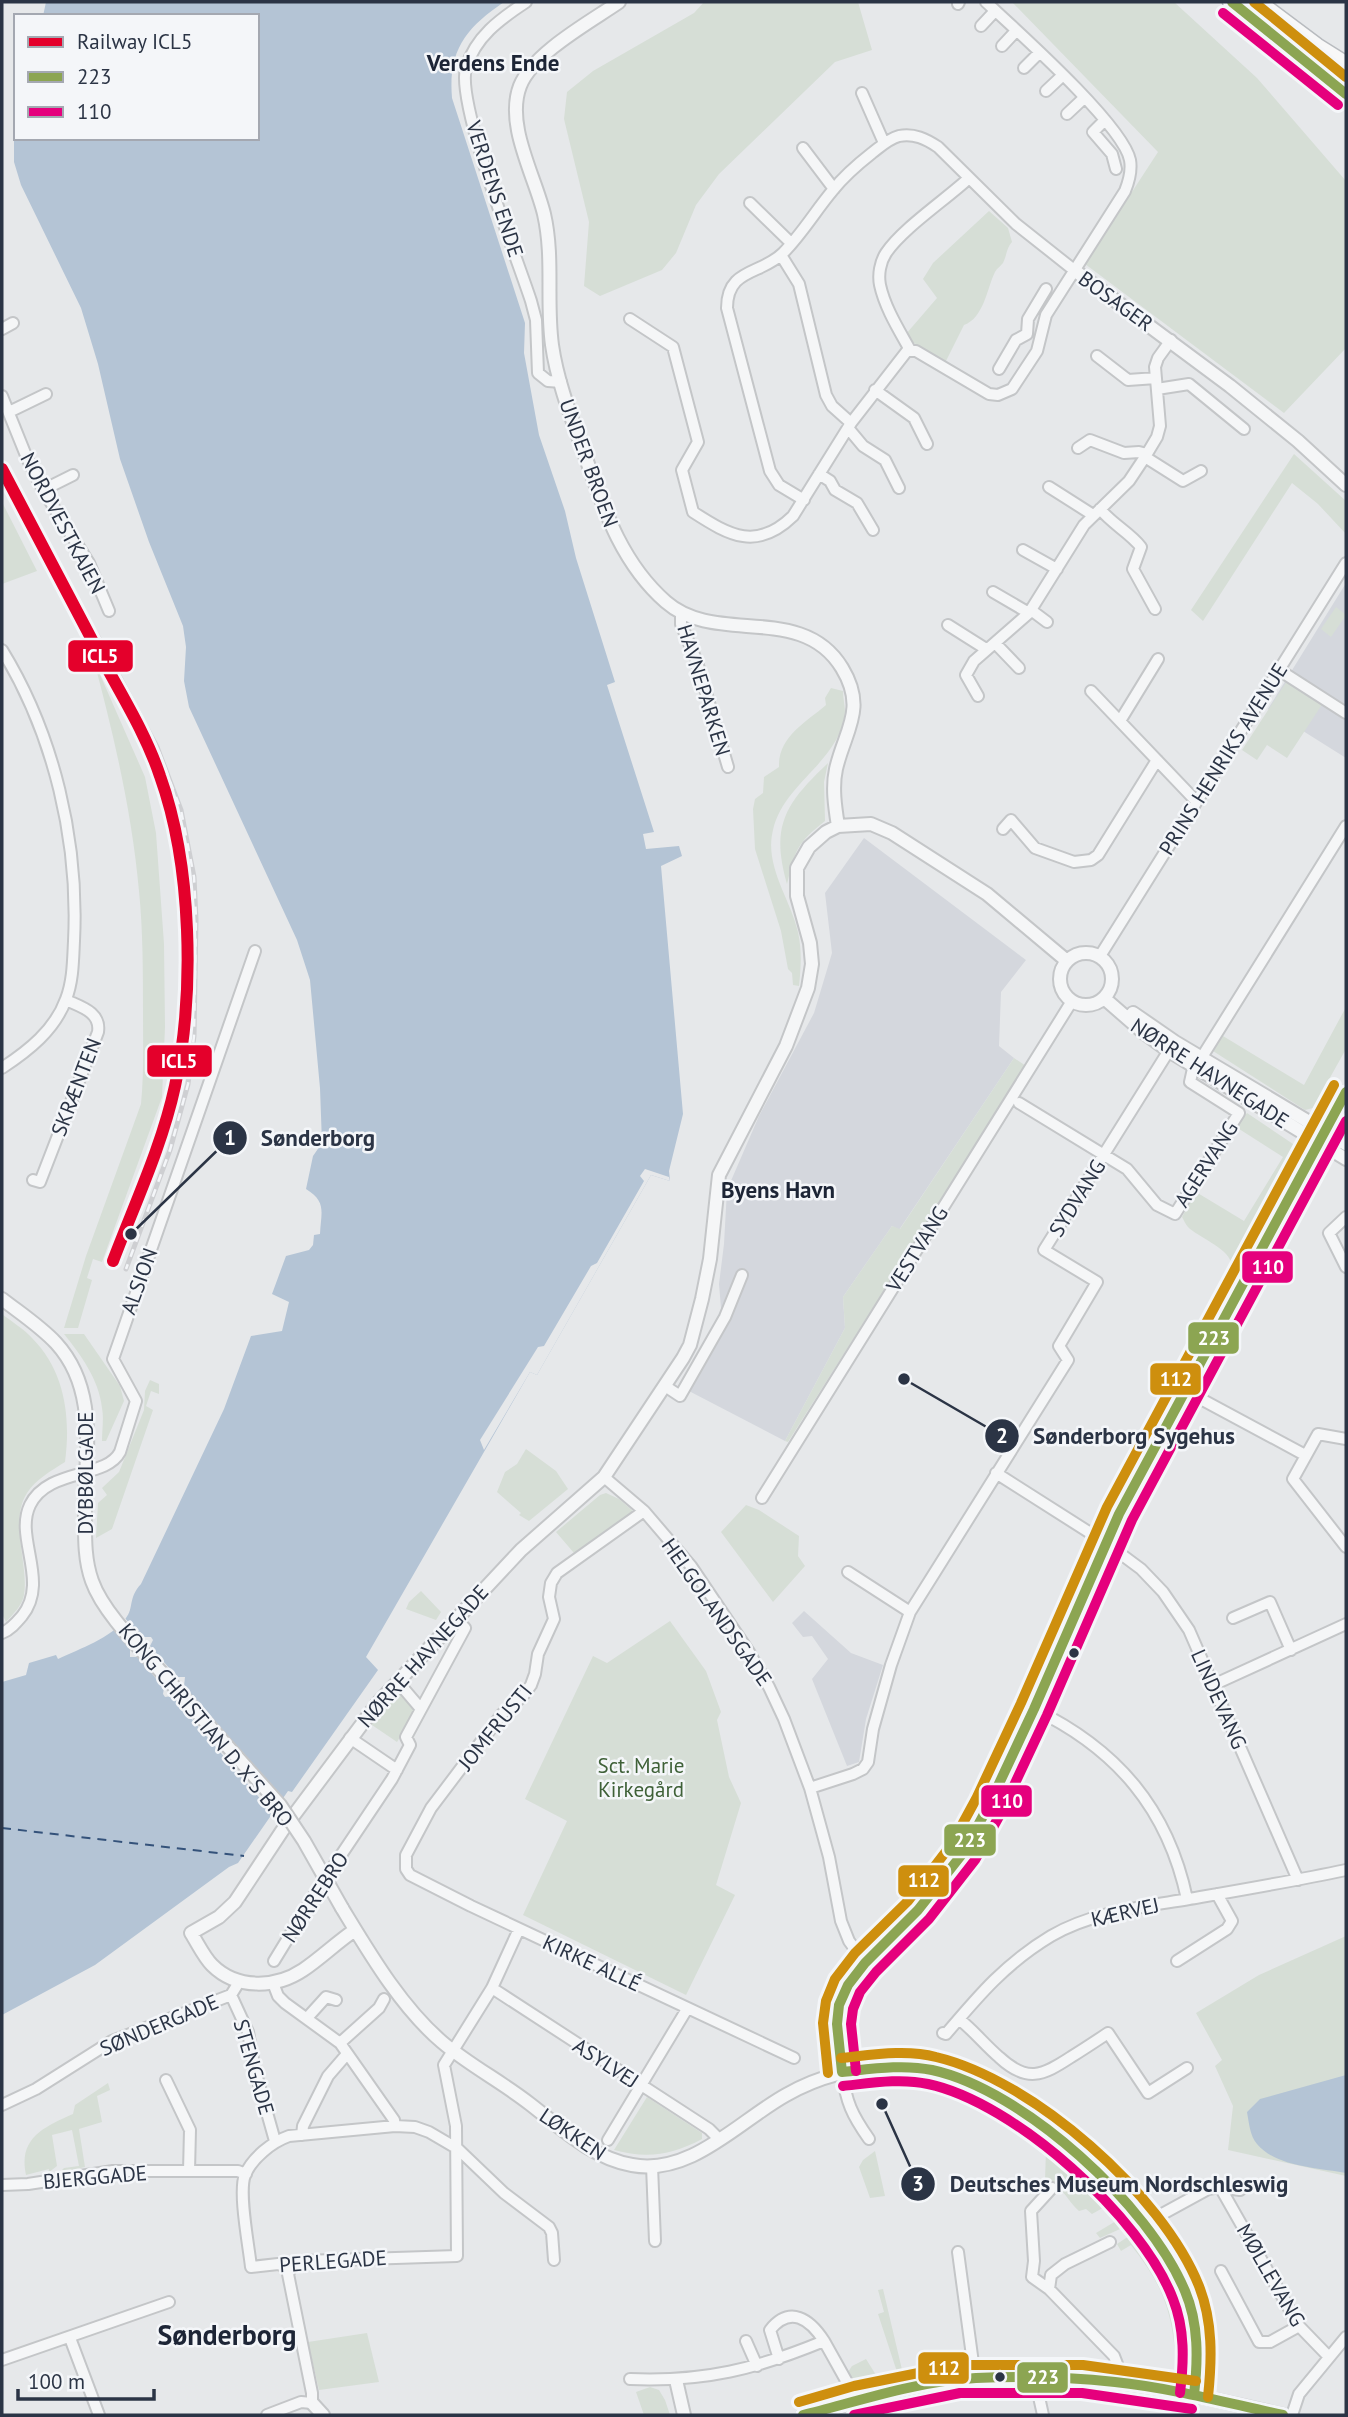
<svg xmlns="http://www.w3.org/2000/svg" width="1348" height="2417" viewBox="0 0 1348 2417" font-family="'PT Sans',sans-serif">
	<rect width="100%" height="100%" fill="#e6e8ea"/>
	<!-- built -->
	<path fill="#d4d7dd" d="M1346,583v175l-78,-49z
		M864,838l162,122 -25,32 -2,54 15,12 -115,172 -7,-4 -49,71 2,31 -60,113 -98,-51 35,-70 -3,-36 5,-40 3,-54 32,-74 55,-103 18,-60 -7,-60z
		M804,1611l47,42 32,12 -17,54 -7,43 -12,4 -35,-87 16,-20 -16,-23 -9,1 -11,-14z"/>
	<!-- green -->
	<path fill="#d6ded6" d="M704,2h154l14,48 -37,12 -116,112 -23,31 -20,48 -14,17 -62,26 -16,-10 5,-64 -25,-103 3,-27 26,-21 101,-58z
		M1012,2h162l83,76 89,103v167l-62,65 -199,-149 73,-112z
		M989,211l19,17 4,14c-6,7 -5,13 -9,21 -2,3 -6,5 -8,9 -8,16 -11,46 -31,53l-19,38 -34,-22 -5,-7 31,-36 -14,-19 10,-16z
		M1294,454l52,47v33l-28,-30 -26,-21 -89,138 -12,-11z
		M2,502l35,69 -35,13z
		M1336,607l10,8 -15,22 -10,-8z
		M94,661l51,116 11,56 8,111 1,83 -3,70 -60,165 -9,-3 -6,19 5,2 -14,48h-14l22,-72 55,-152c3,-30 2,-60 2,-91 0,-40 0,-82 -4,-122 -7,-78 -25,-155 -45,-230z
		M1287,681l36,22 -36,55 -20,-13 -10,15 -15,-10z
		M831,688l12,3c0,7 2,15 2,21 -5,50 -61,70 -72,118 -9,36 17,68 25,102 4,19 3,35 1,54l-6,-1 -1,-12 -4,-4 -7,-38 -26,-82 -2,-40 2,-10 8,-6 1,-16 15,-10c-1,-30 26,-44 47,-62l-1,-7z
		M828,763l-4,19 1,39c-28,22 -30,29 -38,63 -17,-59 -1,-81 41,-121z
		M1346,1007v42l-33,59 -8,2 -92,-59 10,-15 81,49z
		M1014,1058l12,8 -238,376 -3,-1 60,-113 -2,-31 49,-71 8,3z
		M1247,1113l46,31 1,9 -3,10 -69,142c-4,-15 13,-29 9,-43 -5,-15 -33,-25 -43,-35 -3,-3 -4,-7 -6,-10l14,-25 48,29 39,-64 -47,-30z
		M2,1314c10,8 22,15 30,24 33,33 39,79 33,124 -14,9 -29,17 -38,31 -18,28 2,72 -3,102 -2,11 -11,19 -18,27l-4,-8z
		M64,1334h20l36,52 4,15 -18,40h-4c0,-11 2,-23 0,-33 -3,-28 -21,-53 -38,-74z
		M150,1380l9,4v10l-8,-3 -5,15 7,4 -41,119 -16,9 2,-35 9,-8 -5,-7 17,-16 25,-62 1,-19z
		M526,1449l30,22 12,18 -39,32 -10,-6 2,-2 -24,-21 8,-20 12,-8z
		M606,1493l13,6 15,13 -60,41 -18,-21 44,-37z
		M746,1505l13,5 40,26 -1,20 7,10 -32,36 -52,-70z
		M421,1591l20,21 -5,8 -30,-11 3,-7z
		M670,1621l36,50 15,41 -4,8 12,57 12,26 -25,82 19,10 -49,100 -163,-80 44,-94 -42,-22 68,-143 14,7z
		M400,1688l18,20 -21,34 -28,-19z
		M1346,1936v240l-118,-26 5,-44 -18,-40 7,-6 -26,-47 63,-38z
		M108,2083l2,7 -13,6 5,26 -23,7 6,38 -22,5 -1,-2 2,-2 15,-2 -7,-36 -20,5 5,31 -9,7 1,-4 -23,6c-8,-37 18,-48 47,-61l2,-9z
		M647,2097l55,36v6c-30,16 -55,20 -88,11z
		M1056,2149c46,42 99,91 121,151 8,20 6,43 5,64l-6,-2c-4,-52 -13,-76 -45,-117l-10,6 -4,-7 18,-12 -6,-7 -29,13 -4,-5 25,-15 -11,-14 -18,10 -6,-5 -7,2c-13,-12 -16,-25 -34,-31l1,-30z
		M875,2151l10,45 -15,2 -11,-31 4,-7z
		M883,2289l20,85 12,-3 2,6 -17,4 -22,-67 6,-2 -6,-22z
		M367,2333l12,49 -60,8 -11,-48z
		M866,2359l17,27 -19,6 -5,-1 -11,-19 4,-6z
		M650,2387l9,3 6,10 5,15h-26l-8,-23z"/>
	<!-- water -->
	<path fill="#b4c4d5" d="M46,2h458c-38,26 -56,48 -52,96l73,225 -1,30 15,82 26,76 11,47 39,124 -8,3 47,147 -11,2 3,15 33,-3 3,10 -21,10 22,248 -14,57 1,10 -19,-6 -114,200 -7,-3 -164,285 12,13 -86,122 -4,-1 -50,72 -9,4 -134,98 -93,50v-333l24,-7 3,-12 27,-8 2,4c23,-11 52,-20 68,-41 8,-10 2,-20 15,-34l83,-175 27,-73 31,-5 7,-29 -17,-8 14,-38 23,-6 4,-5 1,-10 6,-1c1,-22 7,-32 -14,-45l7,-33 9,-13 -2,-55 -10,-108 -13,-40 -108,-233 -5,-26 2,-34 -3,-21 -34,-84 -29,-83 -22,-95 -17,-56 -60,-123 -7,-23v-27l2,-10v13h241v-122h-214z
		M1346,2075v98c-27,-5 -70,-6 -89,-29 -7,-8 -8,-21 -10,-32l13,-13z"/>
	<!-- pier -->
	<path fill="#e6e8ea" d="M645,1169l24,8 1,4 -19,-6 -114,200 -7,-3 -46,78 -4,-10 58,-93 6,-1 47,-80 6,-3 47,-82 -4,-5z
		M123,1616l19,21h9l2,3 -3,6 27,31h8l-1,9 101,116 -10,14 -103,-120 -7,1 -2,-3 1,-6 -26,-31h-8v-8l-19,-22z"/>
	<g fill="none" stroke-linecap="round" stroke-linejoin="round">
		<!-- ferry -->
		<path stroke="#34527a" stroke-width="2" stroke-dasharray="9 7" stroke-linecap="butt" d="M2,1828l242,28"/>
		<defs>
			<path id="minor" d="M526,2c-26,17 -51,35 -60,66 -10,35 51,190 65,233l5,19 2,53 10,8 13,1
				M958,4l1,-2
				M981,26l14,-15
				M1002,46l14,-15
				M1024,68l15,-15
				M1046,91l17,-16
				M862,93l22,50
				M1067,114l17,-16
				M1105,120l-12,12 19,22 4,15
				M803,148l31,41
				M750,203l41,40
				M781,255l18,29 27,111 6,11 19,17
				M630,319l43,28 25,95 -16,28 11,42c37,24 64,39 100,4l58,-93 56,-72h9l73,43 9,1 14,-6 25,-38 9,-36 79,-124c4,-10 7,-20 5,-31 -7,-35 -114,-130 -144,-158
				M2,329l11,-6
				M910,350c-11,-20 -25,-42 -30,-65 -2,-10 0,-23 6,-32 16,-24 59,-53 82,-74
				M1097,356l31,24 28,-2
				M999,369l17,-29 11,-6 1,-15 18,-30
				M1157,389l32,-5 55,45
				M875,390l39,28 13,26
				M2,396l25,62 16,32 46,73 20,48
				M9,412l37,-18
				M848,428l15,18 22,14 14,28
				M1078,448l12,-8 34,13 15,-1 8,2
				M1145,457l38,24 18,-10
				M819,474l11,7 5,9 22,13 16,27
				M1049,487l44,28
				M43,490l30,-15
				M804,500l-25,-15 -9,-14 -43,-163c0,-40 34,-33 56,-55 19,-19 33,-43 50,-63 11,-14 25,-26 39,-37 8,-6 16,-14 27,-17 15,-3 27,3 39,11l78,77 58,46
				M1100,509c12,15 29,23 41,38l-8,22 22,40
				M1023,550l34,19
				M993,592l36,21
				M1031,610l16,12
				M681,613v11l16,38 31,105
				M948,625l38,24
				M995,643l24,25
				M2,650c52,85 77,191 72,291 -1,20 -1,40 -8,58 -11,31 -38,52 -64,69
				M1279,670l67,43
				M1091,691l105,110
				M978,696l-12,-21 8,-14 55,-48 55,-88 45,-44 16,-24 12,-20 3,-11 -5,-59 3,-9 13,-18
				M1120,721l38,-62
				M1003,829l8,-9 24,28 39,14 17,-2 7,-5 59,-95
				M1100,956l246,-393
				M1019,1103l108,66 30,36 18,9 64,-101 -49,-31 2,-9 154,-247
				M33,1180l7,2 58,-150c3,-20 -17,-25 -32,-32
				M1346,1217l-17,16 17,34
				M665,1386l15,10 45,-79 17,-42
				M1186,1391l119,64
				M1346,1439l-28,-5 -25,45 53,68
				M996,1473l110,70 35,26 22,23 26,38 109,250
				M604,1477l40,34 47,55 58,86 20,35 15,32 26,69 19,69 12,64 8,20 16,22
				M762,1498l310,-497
				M644,1511l-87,62 -6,10 -2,14 5,22 -16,35 -3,20 -4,11 -8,11 -21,18 -71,94 -25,47v14l4,6 61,31 323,152
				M848,1572l62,40
				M1233,1618l37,-16 21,48
				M2,1633c8,-3 14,-10 20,-17 28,-35 -8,-78 8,-111 18,-37 76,-26 90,-53l16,-51 -23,-42 142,-408
				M398,1682l23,27
				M1213,1685l133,-61
				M1034,1709c83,40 134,100 153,190
				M350,1738l47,32
				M810,1788l43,-14 10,-5 5,-7 5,-33 18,-64 19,-53 158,-252 -9,-14 38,-64 -53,-32 129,-206
				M274,1961l41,-67 77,-115 18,-34 -4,-8 59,-109 -8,-8
				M1177,1961l50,-32 5,-8 -15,-27
				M273,1983l5,13 7,7 55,40 54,77 1,6
				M492,1988l217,141 10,10
				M231,1995l17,37 7,38 20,71
				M307,2018l19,-21 10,3
				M959,2019c15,12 26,26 40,38 28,26 43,19 72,0 13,-8 25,-16 37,-24l40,60 39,-25
				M943,2033l3,1c33,-39 60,-71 105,-98 41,-24 91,-29 138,-37 52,-9 105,-18 157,-29
				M340,2043l39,-35 5,-9
				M842,2072c4,30 10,43 27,67
				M166,2080l24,50 -1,41
				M2,2105l34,-16 76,-48 119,-46 8,-13
				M302,2135l1,-9 25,-50 19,-22
				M608,2140l79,-131
				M652,2166l3,75
				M2,2185l26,-1 85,-13h125l8,3
				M1220,2187l79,139 30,31
				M1052,2188l-21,23 3,50 -2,16 17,12 65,67 5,13 -2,13
				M1155,2218l53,-29 12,-2 20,3
				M958,2252l17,126
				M291,2268l-13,-4 -27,3c-2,-20 -13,-75 -6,-92 7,-17 27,-33 44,-39l106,-10 20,1 14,5 29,17 46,44 45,34 3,6 2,27
				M291,2268l12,-7 154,-5 -1,-130 -12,-61 48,-77 27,-59
				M1221,2271l38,71h11l29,-16
				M1049,2289l2,-14 14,-11 45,-22
				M70,2338l29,77
				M746,2341l11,25
				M779,2359l-9,-29c20,-25 40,-11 54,11
				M2,2360l167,-58
				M630,2379c75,3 126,-10 194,-38l33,59
				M1035,2379l8,36
				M267,2415l34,-13 11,1v-10l-24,-119 3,-6
				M1292,2415l7,-21 47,-57"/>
			<path id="tertiary" d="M619,2c-29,20 -86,51 -99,84 -15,39 15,90 24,128 10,43 2,88 8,131 5,35 18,69 30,102 20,56 37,114 84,155 50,44 136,0 176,66 25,41 3,62 -6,101 -4,18 -1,38 2,57
				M1074,270l156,116 68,55 48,44
				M1060 979a26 26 0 1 1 52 0a26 26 0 1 1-52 0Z
				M1104,998l39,34 26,19 177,108
				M1133,1013l42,29 171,102
				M2,1299c18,14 38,27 54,44 43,47 29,111 29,169 0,23 -1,47 7,69 12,34 54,73 78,101
				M342,1908c28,46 59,99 100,134 27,23 60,40 88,62 31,24 62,54 102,61 59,11 107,-44 154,-70 33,-19 71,-28 109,-28 39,1 79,15 113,35 59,35 154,126 178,190 15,41 14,82 2,123
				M355,1930c-18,12 -34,28 -52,40 -27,18 -66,20 -91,-5 -8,-8 -14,-21 -21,-32l28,-16 16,-15 47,-71 95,-127 144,-154 83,-73 79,-119 7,-13 12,-46 8,-40 9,-84 67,-129 22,-58 4,-24 -2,-21 -13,-47v-28l12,-21 17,-15 12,-6 33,-2 21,9 95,61 80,67
				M842,2072l-5,-48 2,-19 9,-20 17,-22 53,-53 45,-57 26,-48 45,-96 85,-195 227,-422
				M676,2380l8,35
				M312,2403l11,12
				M803,2415l124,-31 48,-6 108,1 34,3 77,13 89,20"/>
			<path id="trunk" d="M1232,2l54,45 60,41
				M1256,2l60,45 30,19"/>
		</defs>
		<!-- minor casing -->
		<use href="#minor" stroke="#c4c6c8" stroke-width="14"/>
		<!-- tertiary casing -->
		<use href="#tertiary" stroke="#c4c6c8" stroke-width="16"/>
		<!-- trunk casing -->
		<use href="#trunk" stroke="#b8bbbf" stroke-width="21"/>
		<!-- minor -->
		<use href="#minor" stroke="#f5f6f7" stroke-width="10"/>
		<!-- tertiary -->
		<use href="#tertiary" stroke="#f5f6f7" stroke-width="12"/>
		<!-- trunk -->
		<use href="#trunk" stroke="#f8f8f8" stroke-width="18"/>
		<defs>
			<path id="rail" d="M49,557l51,83 57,107 24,63 13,67 2,42 -2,117 -6,48 -18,66 -44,119"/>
		</defs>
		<!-- rail casing -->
		<use href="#rail" stroke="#cecfd2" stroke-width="5"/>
		<!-- rail -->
		<use href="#rail" stroke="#f4f6f9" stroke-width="2.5" stroke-dasharray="8" stroke-linecap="butt"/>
		<defs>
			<path id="tertiary-bridge" d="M170,1682l110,123 24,36 38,67"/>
		</defs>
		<!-- tertiary-bridge casing -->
		<use href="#tertiary-bridge" stroke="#c4c6c8" stroke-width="16" stroke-linecap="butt"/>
		<!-- tertiary-bridge -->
		<use href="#tertiary-bridge" stroke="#f5f6f7" stroke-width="12"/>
		<defs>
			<path id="bus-1" d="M1232,2l114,92
				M842,2072l-5,-48 2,-19 9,-20 17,-22 53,-53 45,-57 26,-48 45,-96 85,-195 227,-422
				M842,2072c29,-3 61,-8 90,-2 92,20 217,135 253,221 14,33 13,69 9,104
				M803,2415c56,-14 114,-34 173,-37 45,-2 94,-1 139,4 57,6 112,21 168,33"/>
			<path id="bus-2" d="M1223,13l115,92
				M856,2071l-5,-47 2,-15 7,-17 16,-20 53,-53 46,-59 27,-49 45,-96 85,-195 214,-399
				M843,2086c28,-3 58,-8 85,-2 86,18 214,133 245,215 12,30 11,62 7,94
				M854,2415l106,-22h122l110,16"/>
			<path id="bus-3" d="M1254,2l92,75
				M841,2058c30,-3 65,-9 95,-1 97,23 226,137 263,229 14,36 13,73 9,111
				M828,2073l-5,-50 3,-22 9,-22 20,-26 53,-52 43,-56 25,-46 45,-96 86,-196 227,-422
				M799,2402l55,-16 104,-21h125l113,16"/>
		</defs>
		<!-- bus-1 casing -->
		<use href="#bus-1" stroke="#f4f6f9" stroke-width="16"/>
		<!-- bus-2 casing -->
		<use href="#bus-2" stroke="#f4f6f9" stroke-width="16"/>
		<!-- bus-3 casing -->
		<use href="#bus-3" stroke="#f4f6f9" stroke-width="16"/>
		<!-- bus-1 -->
		<use href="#bus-1" stroke="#8ca552" stroke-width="10"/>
		<!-- bus-2 -->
		<use href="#bus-2" stroke="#e5007d" stroke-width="10"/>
		<!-- bus-3 -->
		<use href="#bus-3" stroke="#ce8f0e" stroke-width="10"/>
		<defs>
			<path id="rail-1" d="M2,469c33,63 66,125 99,188 21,39 45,77 59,119 32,89 35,217 15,310 -13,60 -40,117 -62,175"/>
		</defs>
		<!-- rail-1 casing -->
		<use href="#rail-1" stroke="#f4f6f9" stroke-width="18"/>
		<!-- rail-1 -->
		<use href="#rail-1" stroke="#e4002b" stroke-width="12"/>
	</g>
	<!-- markers -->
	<g fill="#2b3445" stroke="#f4f6f9" stroke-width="2.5">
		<circle cx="1074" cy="1653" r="6"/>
		<circle cx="1000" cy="2377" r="6"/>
	</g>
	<g text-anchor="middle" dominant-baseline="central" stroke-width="5" stroke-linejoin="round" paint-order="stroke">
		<!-- street labels -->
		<g font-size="21" fill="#2b3445" stroke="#f4f6f9">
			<text transform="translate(495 189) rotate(72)">VERDENS ENDE</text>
			<text transform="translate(1116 301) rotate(36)">BOSAGER</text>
			<text transform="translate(589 463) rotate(70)">UNDER BROEN</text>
			<text transform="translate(63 523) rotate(62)">NORDVESTKAJEN</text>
			<text transform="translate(704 690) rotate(73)">HAVNEPARKEN</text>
			<text transform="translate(1223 759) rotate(-58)">PRINS HENRIKS AVENUE</text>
			<text transform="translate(1210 1073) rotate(33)">NØRRE HAVNEGADE</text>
			<text transform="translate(76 1087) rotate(-69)">SKRÆNTEN</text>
			<text transform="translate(1206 1164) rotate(-57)">AGERVANG</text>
			<text transform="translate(1077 1198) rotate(-58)">SYDVANG</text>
			<text transform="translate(917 1249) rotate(-58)">VESTVANG</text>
			<text transform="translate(139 1281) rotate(-70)">ALSION</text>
			<text transform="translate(85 1473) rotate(-90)">DYBBØLGADE</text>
			<text transform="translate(717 1612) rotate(55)">HELGOLANDSGADE</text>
			<text transform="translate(423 1656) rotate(-48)">NØRRE HAVNEGADE</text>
			<text transform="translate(1219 1699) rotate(66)">LINDEVANG</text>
			<text transform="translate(206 1725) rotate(50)">KONG CHRISTIAN D. X'S BRO</text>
			<text transform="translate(495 1727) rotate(-51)">JOMFRUSTI</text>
			<text transform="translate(315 1897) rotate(-57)">NØRREBRO</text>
			<text transform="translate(1125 1912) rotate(-13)">KÆRVEJ</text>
			<text transform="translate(592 1963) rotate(25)">KIRKE ALLÉ</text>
			<text transform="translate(159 2025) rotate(-23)">SØNDERGADE</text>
			<text transform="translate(606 2063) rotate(33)">ASYLVEJ</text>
			<text transform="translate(254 2067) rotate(74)">STENGADE</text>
			<text transform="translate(573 2134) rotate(34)">LØKKEN</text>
			<text transform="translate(95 2177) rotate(-5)">BJERGGADE</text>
			<text transform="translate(333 2261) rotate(-4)">PERLEGADE</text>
			<text transform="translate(1271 2275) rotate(60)">MØLLEVANG</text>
		</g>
		<!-- park labels -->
		<g font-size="21" fill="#3f6138" stroke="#f4f6f9">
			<text x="641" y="1765">Sct. Marie<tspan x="641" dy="24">Kirkegård</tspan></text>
		</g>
		<!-- neighbourhood labels -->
		<g font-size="23" font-weight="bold" fill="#1d2536" stroke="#f4f6f9">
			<text x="493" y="62">Verdens Ende</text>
			<text x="778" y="1189">Byens Havn</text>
		</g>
		<!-- district labels -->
		<g font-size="28" font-weight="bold" fill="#1d2536" stroke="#f4f6f9">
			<text x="227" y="2334">Sønderborg</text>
		</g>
	</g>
	<!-- callouts -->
	<path fill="none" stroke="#2b3445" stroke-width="2.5" d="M131 1234L230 1138M904 1379L1002 1436M882 2104L918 2184"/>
	<g fill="#2b3445" stroke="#f4f6f9" stroke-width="2.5">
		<circle cx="131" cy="1234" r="7"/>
		<circle cx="904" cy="1379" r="7"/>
		<circle cx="882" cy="2104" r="7"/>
		<circle cx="230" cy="1138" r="18"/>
		<circle cx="1002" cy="1436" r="18"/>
		<circle cx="918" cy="2184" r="18"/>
	</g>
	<g font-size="21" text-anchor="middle" font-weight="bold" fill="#fff">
		<text x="230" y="1145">1</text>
		<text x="1002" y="1443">2</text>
		<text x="918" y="2191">3</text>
	</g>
	<g font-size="23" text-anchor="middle" font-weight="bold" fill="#2b3445" stroke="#f4f6f9" stroke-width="5" stroke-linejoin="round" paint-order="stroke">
		<text x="318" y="1146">Sønderborg</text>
		<text x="1134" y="1444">Sønderborg Sygehus</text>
		<text x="1119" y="2192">Deutsches Museum Nordschleswig</text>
	</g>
	<g stroke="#f4f6f9" stroke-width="2.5">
		<rect x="67" y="639" width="67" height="34" rx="7" fill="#e4002b"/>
		<rect x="146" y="1044" width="67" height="34" rx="7" fill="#e4002b"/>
		<rect x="1241" y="1250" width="53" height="34" rx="7" fill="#e5007d"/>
		<rect x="1187" y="1321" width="53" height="34" rx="7" fill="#8ca552"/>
		<rect x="1149" y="1362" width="53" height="34" rx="7" fill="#ce8f0e"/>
		<rect x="980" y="1784" width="53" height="34" rx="7" fill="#e5007d"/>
		<rect x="943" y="1823" width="54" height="34" rx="7" fill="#8ca552"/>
		<rect x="897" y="1864" width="53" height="34" rx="7" fill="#ce8f0e"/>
		<rect x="917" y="2351" width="53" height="34" rx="7" fill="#ce8f0e"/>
		<rect x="1016" y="2361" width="53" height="33" rx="7" fill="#8ca552"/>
	</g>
	<g font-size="19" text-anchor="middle" font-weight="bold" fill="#fff">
		<text x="100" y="663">ICL5</text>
		<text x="179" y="1068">ICL5</text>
		<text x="1268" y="1274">110</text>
		<text x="1214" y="1345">223</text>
		<text x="1176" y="1386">112</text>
		<text x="1007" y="1808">110</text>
		<text x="970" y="1847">223</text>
		<text x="924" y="1887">112</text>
		<text x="944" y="2375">112</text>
		<text x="1043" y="2384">223</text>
	</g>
	<!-- border -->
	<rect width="1348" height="2417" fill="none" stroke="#2b3445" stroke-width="7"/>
	<!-- legend -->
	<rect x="14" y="14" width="245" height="126" fill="#f4f6f9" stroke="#a4a8b1" stroke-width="2"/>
	<rect x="28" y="37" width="35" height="10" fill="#e4002b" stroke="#a4a8b1" stroke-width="2"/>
	<text x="77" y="49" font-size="21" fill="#2b3445">Railway ICL5</text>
	<rect x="28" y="72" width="35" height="10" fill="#8ca552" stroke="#a4a8b1" stroke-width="2"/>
	<text x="77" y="84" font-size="21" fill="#2b3445">223</text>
	<rect x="28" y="107" width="35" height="10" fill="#e5007d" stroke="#a4a8b1" stroke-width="2"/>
	<text x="77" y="119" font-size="21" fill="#2b3445">110</text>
	<!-- scale -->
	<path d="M18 2389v10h136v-10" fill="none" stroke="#2b3445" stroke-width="3.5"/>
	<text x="28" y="2389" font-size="21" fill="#2b3445" stroke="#f4f6f9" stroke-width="5" paint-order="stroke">100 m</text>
</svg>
